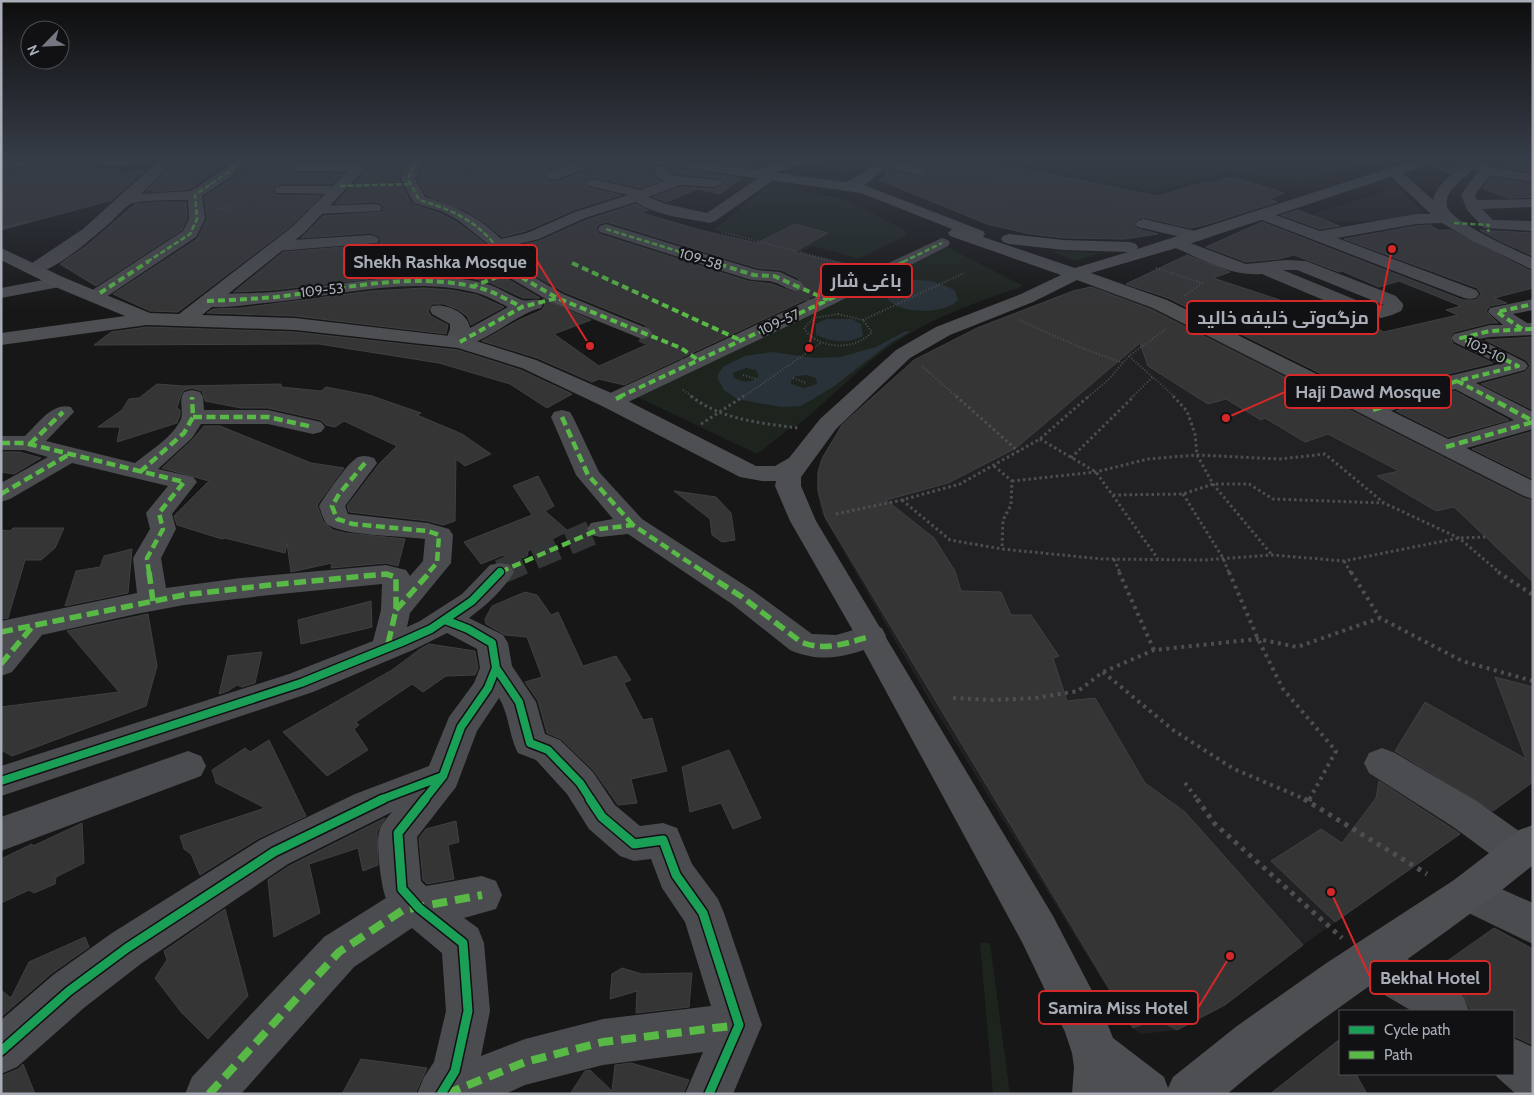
<svg xmlns="http://www.w3.org/2000/svg" width="1534" height="1095" viewBox="0 0 1534 1095" font-family="Cabin,Cairo,sans-serif">
	<rect width="100%" height="100%" fill="#171717"/>
	<!-- built -->
	<path fill="#212123" d="M1398,187l26,27 -27,7 -64,1 -23,-7z
		M1093,287h7l37,12 396,199v284l-230,163 -78,60 -48,25 -36,4 -10,-7 -200,-324 -109,-189 -5,-22v-17l3,-15 20,-32 6,-9 68,-59 62,-32 96,-37z"/>
	<!-- green -->
	<path fill="#1d241e" d="M852,158l16,7 -26,10 -29,-13z
		M984,158h395l-82,26 -28,-7 -42,-5 -74,21z
		M767,186l75,12 61,31 5,6 -49,24 -46,-13 -12,6 -87,-22z
		M947,247l76,39c-45,16 -90,31 -130,58 -33,23 -62,54 -94,80l-10,5 -32,25 -128,-61z
		M1049,250l51,3 -25,8z
		M980,943h10l20,151h-17z"/>
	<!-- water -->
	<path fill="#2a3239" fill-rule="evenodd" d="M911,280c17,0 30,2 44,11l3,9c-14,16 -67,15 -74,-7 5,-11 16,-12 27,-13z
		M826,319h26l9,5 2,12c-14,8 -32,6 -47,-1v-11z
		M906,331l4,1 -20,11 -57,44 -32,19 -20,1 -44,-8 -13,-9 -6,-11v-5l6,-8 21,-10 27,-4 42,6 26,-1 36,-10zM746,368l10,2 3,6c-6,7 -17,7 -25,2l-1,-5zM807,375l9,3 1,6 -13,4 -13,-4v-3l5,-5z"/>
	<!-- building -->
	<path fill="#353536" stroke="#3f4043" fill-rule="evenodd" d="M85,158h11l-2,2 3,4v5l23,-1 -3,6 27,-3 -32,29 -111,30v-60l75,-6z
		M178,158h56l-44,31 -39,3 3,-3 -8,2z
		M252,158h107l-5,4h-53l-7,2 -2,5 4,4 47,1 -11,10h-51l-7,2 -2,5 4,4 45,1 -30,30 -113,86 -28,-1 -37,-17 84,-55 10,-20 -3,-22 32,-21z
		M377,158h32l-10,22 13,24 28,9 17,9 30,23 22,35 31,18h-17l-32,-15 -20,-5 -59,-4 -138,16 -40,2 49,-40 96,-8 2,-3 -2,-5 -8,-3 -70,5 22,-22 59,-4 2,-5 -4,-4 -5,-1 -40,2z
		M426,158h43l-7,1 -4,5 9,6 29,-7 4,-5h84l-37,13 -3,6 4,4h11l46,-18 3,-5h28l3,5 17,3 -3,10 8,5 -21,7 -46,-11 -5,1 -4,4 4,6 32,7 -47,15 -48,21 -24,6 -17,-14 -19,-12 -40,-16 -9,-16z
		M681,158h88l-15,10z
		M894,158h77l187,38 47,-14 5,1 16,-5 14,1 44,14 -14,6 7,3 -72,23 -15,3 -48,-11 -5,3 -3,5 4,4 20,5 -34,5 -60,-1 -34,-4 -43,-10 -107,-44 8,-6 -5,-3 2,-3 33,9 9,-6 -3,-5z
		M1533,159v13l-43,-7 -8,-3z
		M1461,163l-11,11 -20,-8 5,-2z
		M669,167l73,11 -22,16 -23,-5 -30,13 -14,-5 27,-10 36,2 9,-6 -4,-5 -45,-4 -5,-2z
		M1491,177l42,7v13l-25,1 -25,-10z
		M158,202h28l1,17 -5,11 -86,56 -36,-22 26,-18 49,-42z
		M636,204l12,6 -6,3 58,17 57,13 38,-19 33,9 -34,19 75,18 -245,115 -25,-6 -7,3 -55,-24 -55,-17 37,-21 23,-10 3,-5 -2,-6 48,21 -37,14 45,32 56,-25 -5,-2 4,-6 -4,-6 -86,-35 -41,-23 -14,-21 30,-7 47,-21zM607,222l150,46 24,2 21,10 4,6 -5,6h-8l-21,-8 -24,-3 -149,-47 -3,-6 3,-4z
		M1298,210l42,16 -20,3 -39,-14z
		M1262,222l201,78h13l5,-6 -4,-6 -133,-49 72,-13 14,-1 8,5h13l82,42v16l-39,10 13,5 -17,3 -4,5 12,12h-8l-36,9 -4,5 3,7 40,19 -45,11 -74,26 -206,-102 -42,-14 61,-29 43,17 -17,6 88,29 19,-5 64,30 74,-17 -12,-5 15,-4 -62,-25 -20,6 -37,-16 -3,1 -45,-17 -15,4 -33,3 -40,-15z
		M1480,230l53,3v23l-33,-15z
		M1091,287l61,23 371,188 10,3v81l-79,-75 -18,4 -59,-35 22,-5 -71,-37 -23,8 -40,-24 -4,2 -35,-21 -18,5 -60,-38 -8,-23 -124,105 -68,35 -62,17 48,38 21,33 6,20 40,1 10,23h20l28,41 -6,2 14,43 28,-3 50,85 40,29 118,133 -78,60 -48,25 -21,-11 -23,9 -308,-511 -7,-27v-18l5,-15 19,-32 72,-65 63,-32 96,-37z
		M424,288l27,2 26,5 27,12 -33,18 -4,-9 -10,-7 -13,-5h-12l-4,7 3,5 17,9 -2,9 -151,-18 -88,-3 6,-4 28,-1 130,-17z
		M147,327l148,5 163,18 63,20 51,24 -25,14 -37,-24 -71,-21 -120,-19 -225,1 17,-13z
		M1533,337v73l-52,-26 44,-12 5,-6 -4,-6 -41,-20z
		M157,384l26,2 98,-2v3l40,4 5,-4 46,9 49,17 -4,2 45,19 29,20 -26,12 -9,-7 -1,62 -12,4 -15,-4 -79,-9 -2,-6 32,-42 18,-18 -53,-25 -9,6 -9,-2 -5,-5 -53,-12h-27l-36,-7 -3,-10 -10,-3 -8,2 -3,5 -4,13 3,2v5l-3,8 -60,19 3,-15h-22l24,-17 7,-11 10,-1z
		M1455,391l54,29 -61,17 -52,-26z
		M204,426h16l91,37 33,5 -27,37 6,16 10,9 12,3 60,6 -7,27 -12,-3 -55,5 1,-5 -41,9 -4,-29 -2,10 -60,-15 -3,1 -45,-14 -3,-9 35,-35 -47,-13 31,-29z
		M1533,431v48l-61,-30z
		M1,452h18l22,6 -27,16 -13,-2z
		M538,476l16,30 -9,5 23,20 -40,20 -1,5 -16,6 -8,-7 -22,9 -17,-22 68,-27 -19,-29z
		M674,491l42,6 15,16 4,27 -13,2 -10,-7 -2,-16z
		M13,528h51l-9,20 -14,12h-16l-17,58 -7,1v-89l9,1z
		M132,549l-4,44 -63,13 11,-35 24,-4 4,-11z
		M525,592l12,3 14,20 7,-3 25,54 33,-10 15,24 -7,3 19,37 9,-2 15,53 -36,8 6,24 -19,2 -24,-34 -33,-32 -14,-6 -9,-32 -13,-19 17,-5 -15,-40 -22,-2 -19,-11 -1,-5 7,-13z
		M371,601l1,26 -71,17 -3,-24z
		M148,614l9,52 -11,40 -134,50 -11,-6v-43l118,-15 -52,-61z
		M429,644l46,7 3,17 -3,7 -29,1 -23,16 -11,-8 -56,38 3,3 -5,4 14,21 -41,26 -44,-44 109,-62 28,-21z
		M262,652l-7,31 -13,4 -5,-2 -9,6 -9,3 9,-38z
		M1495,677l38,10v95l-40,29 -98,-60 30,-49 101,57z
		M269,740l37,76 -47,22 -59,37 -9,-21 -7,-5 -4,-13 85,-28 -49,-25 -4,-13 33,-22 5,4z
		M729,750l32,68 -28,11 -12,-26 -31,9 -8,-45z
		M1379,781l81,53 -125,88 -64,-61 50,-32 21,14 34,-45z
		M385,818l-8,14 1,33 -15,6 -5,-23 -49,16 11,49 -46,24 -6,-57 21,-14z
		M456,821l3,21 -11,3 6,34 -27,5 -4,-4 -4,-42 7,-9z
		M82,823l2,40 -28,14 -1,7 -21,9 -5,-3 -28,13v-44l31,-15 1,2z
		M225,909l23,87 -40,43 -27,-27 -26,-34 12,-18 -3,-9z
		M1494,928l39,21v96l-20,-9v-25h-42l-9,-18 -29,-22z
		M85,937l4,10 -37,26 -51,44v-27l10,8 18,-36z
		M622,968l20,6 50,-1 -3,34 -53,6 1,-22 -27,8 2,-25z
		M1340,1039v35h16l11,20h-97z
		M361,1059l66,9 -12,26h-73z
		M631,1063l58,17 -6,14h-113l15,-23 5,-1 22,21 3,-26z
		M23,1064l12,30h-34v-18l17,-7z"/>
	<g fill="none" stroke-linecap="round" stroke-linejoin="round">
		<!-- minor-tunnel-far2 -->
		<path stroke="#343537" stroke-width="15" stroke-dasharray="15 8" stroke-linecap="butt" d="M918,171l225,53"/>
		<!-- minor-tunnel-far1 -->
		<path stroke="#343537" stroke-width="19" stroke-dasharray="19 9" stroke-linecap="butt" d="M795,286l23,10
			M642,333l50,21"/>
		<!-- minor-tunnel -->
		<path stroke="#343537" stroke-width="25" stroke-dasharray="25 12" stroke-linecap="butt" d="M500,572l100,-43"/>
		<!-- path-far3 -->
		<path stroke="#4d4e52" stroke-width="2" stroke-dasharray="1 2" stroke-linecap="butt" d="M226,195h12
			M216,209l19,-2
			M1,228l28,-7
			M722,232l132,34
			M1156,268l46,15 -18,13
			M838,314l25,6 9,12c-16,19 -55,18 -68,-4l10,-10z
			M863,320l101,-47
			M1019,320l63,28 41,15
			M1129,356l46,41
			M922,366l35,31
			M743,375l13,4
			M793,378l13,5
			M683,390l10,7
			M743,397l78,-54
			M1088,397l21,-18 20,-23 37,-27
			M1132,397l21,-20"/>
		<!-- path-far2 -->
		<path stroke="#4d4e52" stroke-width="3" stroke-dasharray="2.5 3" stroke-linecap="butt" d="M691,396c30,24 71,27 107,32
			M956,396l63,56
			M1173,396l14,15 8,23 2,21 16,29 59,71
			M701,424l43,-28
			M1040,439l56,33 62,87
			M1071,458l63,-62
			M994,466l18,15 -1,24 -8,15 -1,29
			M1012,481l84,-9 52,-13 49,-4 83,4 45,-5 59,49
			M1183,494l40,64 6,15
			M1113,495l70,-1 30,-10h36l24,15 111,4 75,35 41,35
			M902,500l48,40 52,9 100,10 102,1 68,-5 72,6 115,-23 26,-1
			M836,514l66,-14 58,-16 80,-45 49,-43
			M1114,559l6,14
			M1344,561l7,12"/>
		<!-- path-far1 -->
		<path stroke="#4d4e52" stroke-width="4" stroke-dasharray="3 4.5" stroke-linecap="butt" d="M1119,572l35,78
			M1229,572l29,67 25,50 53,62 -27,49
			M1351,572l29,46 82,43 71,20
			M1498,572l35,23
			M1103,672l70,58 61,39 73,31
			M953,698l40,2 42,-2 43,-7 25,-19 51,-22 104,-11 39,8 83,-29
			M1185,783l13,17"/>
		<!-- path -->
		<path stroke="#4d4e52" stroke-width="5" stroke-dasharray="4 5.5" stroke-linecap="butt" d="M1197,799l17,24 128,115
			M1304,799l123,75
			M1309,801l1,-2"/>
		<!-- minor -->
		<path fill="#4b4c50" fill-rule="evenodd" d="M31,158h52l-7,4 -75,6v-8z
			M98,158h48l2,2c-5,5 -38,8 -45,5 -4,-1 -4,-2 -7,-5z
			M162,158h14l-35,36 50,-3 34,-23 11,-10h14l-15,16 -33,22 3,23 -9,18 -90,60 -6,1 -6,-1 -3,-4 3,-4 89,-58 6,-12 -1,-19c-10,0 -51,0 -58,4 -6,4 -12,11 -17,16 -16,14 -64,58 -84,53l-3,-4 3,-4 54,-36z
			M411,158h13l-9,21 10,18c28,8 55,20 76,42l26,-6 48,-21 53,-17 -39,-9 -2,-3 2,-3 5,-1 46,11 25,-9 -10,-6 2,-8h10l2,6 7,3 45,4 2,3 -7,4 -36,-2 -32,12 18,7 41,9 53,-36h-10l-2,-3 2,-3 46,-13h7l2,3 -2,3 -30,9 4,3 -2,3 -60,42 -5,2c-24,-5 -53,-7 -74,-21l-51,16 -46,21 -33,8 16,23 41,24 86,35 3,4 -3,4 -7,2 -91,-37 -41,-24 -22,-34 -30,-24 -17,-9 -27,-8 -13,-24z
			M477,158h21l-2,3 -29,7 -7,-4 2,-3z
			M588,158h18l-2,3 -46,18h-10l-2,-3 2,-3z
			M876,158h12l35,10 2,3 -7,4 -34,-9c-7,11 -27,28 -41,24l-2,-3 2,-3 25,-14z
			M1466,158h12l-1,3 12,6 44,7v8l-43,-7 -15,20 2,5 56,-1v8l-51,2 11,11 40,1v10l-49,-3 -17,-18 -6,-15 17,-24 -5,-2c-9,9 -29,22 -26,37 2,15 70,45 86,52v12l-62,-30 -29,-17 -26,1 -79,14 139,52 3,4 -3,4 -6,1 -6,-1 -207,-80 -3,-3 3,-3h10l53,19 96,-17h15l-46,-43 2,-3h10l36,32c4,-18 24,-26 33,-42z
			M301,164h56l7,4 -7,4 -61,-1 -2,-3 2,-3z
			M281,186h55l5,1 2,3 -2,3 -5,1 -60,-1 -2,-3 2,-3z
			M375,204l5,1 2,3 -2,3 -64,3 -5,-1 -2,-3 2,-3 5,-1z
			M1143,219l61,14 2,3 -2,3 -6,2 -60,-14 -3,-3 3,-3z
			M606,224l151,46 23,2 21,10 3,4 -3,4c-11,3 -17,-5 -28,-8 -7,-2 -17,-1 -25,-3l-148,-47 -2,-3 2,-3z
			M371,235l6,2 2,3 -2,3 -100,8 -6,-2 -2,-3 2,-3 6,-2z
			M942,238l6,2 2,3 -2,3 -114,58 -210,100 -8,2 -8,-2 -3,-5 3,-5z
			M1177,238l69,26 40,-4 20,1 90,35 7,8v3l-2,4 -9,4 -11,3 -13,-2 -16,-4 -90,-38c-32,3 -62,-16 -91,-28l-2,-3 2,-3zM1283,270h14l87,35 -7,1 -11,-2z
			M412,276c26,1 53,1 78,9 11,4 21,11 32,15 5,2 12,-2 19,0l2,4 -2,4c-29,7 -65,45 -93,38l-3,-4 5,-13v-5l-18,-10 -2,-4 2,-4c15,-3 36,7 38,22l38,-21c-10,-5 -20,-11 -31,-14 -69,-18 -143,4 -212,10 -20,2 -45,7 -64,2l-3,-4 3,-4c20,-5 51,-3 73,-5 46,-5 92,-13 138,-16z
			M59,277l6,1 3,4 -3,4 -64,12v-10z
			M1533,299v11l-20,4 14,9h6v12l-43,2 -11,2 46,23 3,4 -3,4 -49,13 57,29v17l-87,25 -8,-2 -4,-5 4,-5 76,-22 -59,-31 -82,28 -8,-2 -3,-5 3,-5 84,-29 50,-12 -45,-22 -3,-4 3,-4 36,-9h13l-15,-13 2,-4z
			M192,390l8,2 3,5 1,13h64l53,12 4,5 -4,5 -8,2 -45,-10h-67l-9,14 -34,31 35,8 4,5 -25,32 4,15 -15,29 5,30 75,-10 145,-13 20,5 4,6 13,-15 2,-22c-21,-3 -84,-3 -98,-15 -4,-4 -6,-13 -8,-18 6,-10 29,-44 39,-49 6,-2 10,-1 16,1l3,5 -32,43 3,8 80,9 21,6 4,6 -2,28 -41,50 -3,14 13,-6 42,-27 28,-29 10,-2 10,2 4,7c-11,18 -28,34 -45,46l34,17 5,8 4,23 24,36 9,32 15,6 33,32 22,33 25,21 23,-3 14,5 15,36 26,35 6,14 38,112 -29,69h-48l18,-42 -100,13 -78,20 -20,9h-88l7,-17 10,-15 12,-51 -4,-58 -30,-25 -58,39 -113,127h-56l7,-17 132,-140 62,-39c-5,-11 -10,-55 -7,-66 2,-8 8,-14 13,-20l-104,52 -146,99 -57,44 -68,60 -16,7v-54l52,-45 59,-42 148,-93 95,-46 74,-28 20,-49 25,-34 6,-15 -3,-19 -30,-16 -34,17 -100,42 -312,104v-30l288,-92 84,-33 8,-31 1,-26 -112,11 -86,10 -48,9 -94,21 -30,37 -11,4v-55l136,-28 -4,-35 17,-29 -4,-16 22,-27 -96,-23 -62,36 -9,3v-19l47,-26 -24,-7h-23v-14h24c13,-12 27,-34 46,-29l3,5 -28,29 89,22c15,-12 38,-26 46,-44 3,-9 -3,-18 3,-27zM499,698c10,16 10,38 19,55l18,7 31,34 22,35 31,27 14,5 17,-2 11,29 23,34 26,84 -108,13 -78,20 -44,17 9,-45 -6,-68 -6,-15 -14,-10 32,-9 6,-14 -6,-14 -14,-5 -56,10 -5,-5 -4,-44 39,-50 21,-56z
			M562,410l8,2 3,5 26,55 43,47 110,71 60,44 24,1 35,-10 11,3 4,8 -4,8c-34,11 -57,21 -92,6l-58,-46 -104,-70 -28,3 -9,-2 -4,-6 4,-6 22,-4 -37,-44 -25,-58 3,-5z
			M1382,748l13,5 83,49 55,39v24l-14,6 -14,-6 -53,-39 -83,-53 -5,-10 5,-10z
			M188,751l13,5 5,10 -5,10 -200,75v-34z
			M1468,874l65,29v41l-79,-38 -6,-13 6,-13z
			M1367,940c25,10 75,35 94,54 4,4 6,12 8,17h-57l-60,-35 -6,-15 6,-15z
			M1513,1038l20,9v47h-17l-19,-17 -2,-3h18z"/>
		<!-- major -->
		<path fill="#4d4f52" fill-rule="evenodd" d="M361,158h14l-71,75 -102,82 93,3 172,20 69,22 82,36 138,70h19l14,-8 31,-39 76,-69 40,-23 85,-33 40,-19 -111,-39 -2,-3 4,-4 -91,-36 -217,-31 -5,-1 -1,-3h32l194,27 119,46 2,3 -2,3 92,31 53,-16 -64,-2 -55,-6 -6,-2 -2,-3 2,-3 6,-2 55,6 66,2 6,2 2,3 -1,2 284,-91h18l-1,3 -255,85 -92,27 76,27 366,181v18l-9,-3 -371,-188 -76,-28 -44,22 -83,33 -40,23 -74,71 -35,48v9l15,35 237,395 49,94 11,28 51,39 4,11 5,-11 64,-51 88,-62 129,-84 65,-50 14,-5v40c-99,81 -208,146 -306,229h-155l2,-27 -2,-14 -7,-21 -42,-88 -167,-308 -66,-115 -15,-35 1,-5h-14l-22,-4 -138,-71 -80,-38 -64,-20 -163,-18 -148,-5 -146,20v-12l124,-17 -72,-30 -52,-26v-12l64,30 85,35 29,1 113,-87z"/>
		<!-- quiet-far4 -->
		<path stroke="#58b947" stroke-width="2.5" stroke-dasharray="5.5 2.5" stroke-linecap="butt" d="M417,158l-9,21 11,21c42,12 65,26 89,62
			M340,186l70,-2
			M1454,223l35,2 -2,2 2,5
			M606,229l107,33
			M147,262l43,-28 7,-15 -2,-24 35,-24 13,-13
			M903,262l39,-19"/>
		<!-- quiet-far3 -->
		<path stroke="#58b947" stroke-width="4" stroke-dasharray="7 4" stroke-linecap="butt" d="M507,261l9,13 41,24 124,50 17,12
			M709,261l45,14 20,1 54,24
			M572,263l168,77
			M471,287l42,-16
			M100,293l49,-32
			M207,301c23,-1 46,-2 69,-4 67,-8 137,-26 204,-9 15,4 29,13 42,19
			M1522,329l-25,-17 36,-8
			M460,342l62,-35 35,-9
			M1457,381l31,16
			M619,397l209,-97 78,-39
			M1409,397l48,-16 61,-15 -57,-28 29,-7 43,-2"/>
		<!-- quiet-far2 -->
		<path stroke="#58b947" stroke-width="4.5" stroke-dasharray="9 4.5" stroke-linecap="butt" d="M1486,396l47,25
			M616,399l6,-3
			M1373,410l40,-14
			M193,417h75l45,10
			M562,417l26,58 45,50
			M1,443h24l159,39 -25,31 4,16 -16,29 2,15
			M30,444l33,-32
			M1446,447l87,-25
			M365,463l-26,31 -7,12 5,13 16,5 75,7 11,4 -2,28 -9,10
			M140,472l44,-39 9,-16 -1,-20
			M1,494l67,-39
			M500,572l100,-43 33,-4 72,48"/>
		<!-- quiet-far1 -->
		<path stroke="#58b947" stroke-width="5.5" stroke-dasharray="12 5.5" stroke-linecap="butt" d="M149,572l4,29
			M703,572l39,25 59,45c24,10 46,1 70,-6
			M396,610l34,-38
			M1,632l183,-37 86,-10 116,-11 10,3v33l-9,38
			M1,664l31,-37"/>
		<!-- quiet -->
		<path stroke="#58b947" stroke-width="8" stroke-dasharray="15 8" stroke-linecap="butt" d="M209,1094l130,-142 64,-42 79,-15
			M446,1094l79,-32 78,-20 136,-17"/>
		<defs>
			<path id="cycleway-far1" d="M496,668l23,34 11,41 18,7 32,33 11,17
				M1,781l300,-98 101,-41 29,-13 41,-28 28,-29
				M380,800l63,-24
				M424,800l19,-24 18,-49 27,-39 8,-20 -4,-25 -24,-14 -23,-9"/>
			<path id="cycleway" d="M425,799l-27,34 4,56 17,19 44,35 5,68 -13,60 -14,23
				M590,799l12,18 32,27 29,-4 13,35 27,38 36,112 -30,69
				M1,1051l68,-60 58,-43 147,-96 109,-53"/>
		</defs>
		<!-- cycleway-far1 casing -->
		<use href="#cycleway-far1" stroke="#111113" stroke-width="11"/>
		<!-- cycleway casing -->
		<use href="#cycleway" stroke="#111113" stroke-width="12"/>
		<!-- cycleway-far1 -->
		<use href="#cycleway-far1" stroke="#1a9f57" stroke-width="8"/>
		<!-- cycleway -->
		<use href="#cycleway" stroke="#1a9f57" stroke-width="9"/>
	</g>
	<!-- sky -->
	<linearGradient id="sky" x2="0" y2="1"><stop stop-color="#0d0d0d"/><stop offset="0.51" stop-color="#363c47"/><stop offset="1" stop-color="#363c47" stop-opacity="0"/></linearGradient>
	<rect width="1534" height="311" fill="url(#sky)"/>
	<g text-anchor="middle" dominant-baseline="central" stroke-width="4.5" stroke-linejoin="round" paint-order="stroke">
		<!-- far-street labels -->
		<g font-size="14" fill="#a8adb8" stroke="#111113">
			<text transform="translate(701 259) rotate(17)">109-58</text>
			<text transform="translate(322 290) rotate(-6)">109-53</text>
			<text transform="translate(779 322) rotate(-25)">109-57</text>
			<text transform="translate(1486 350) rotate(26)">103-10</text>
		</g>
	</g>
	<!-- callouts -->
	<path fill="none" stroke="#d62828" stroke-width="2" d="M590 346L537 261M809 348L821 281M1392 249L1378 318M1226 418L1285 392M1331 892L1370 977M1230 956L1198 1008"/>
	<g fill="#d62828" stroke="#111113" stroke-width="2">
		<circle cx="590" cy="346" r="5"/>
		<circle cx="809" cy="348" r="5"/>
		<circle cx="1392" cy="249" r="5"/>
		<circle cx="1226" cy="418" r="5"/>
		<circle cx="1331" cy="892" r="5"/>
		<circle cx="1230" cy="956" r="5"/>
	</g>
	<g fill="#111113" stroke="#d62828" stroke-width="2">
		<rect x="344" y="245" width="193" height="33" rx="5"/>
		<rect x="821" y="264" width="91" height="33" rx="5"/>
		<rect x="1187" y="301" width="191" height="33" rx="5"/>
		<rect x="1285" y="375" width="166" height="33" rx="5"/>
		<rect x="1370" y="961" width="120" height="33" rx="5"/>
		<rect x="1039" y="991" width="159" height="33" rx="5"/>
	</g>
	<g font-size="18" text-anchor="middle" font-weight="bold" fill="#a8adb8">
		<text x="440" y="268">Shekh Rashka Mosque</text>
		<text x="866" y="287">باغی شار</text>
		<text x="1283" y="324">مزگه‌وتی خلیفه‌ خالید</text>
		<text x="1368" y="398">Haji Dawd Mosque</text>
		<text x="1430" y="984">Bekhal Hotel</text>
		<text x="1118" y="1014">Samira Miss Hotel</text>
	</g>
	<!-- border -->
	<rect width="1534" height="1095" fill="none" stroke="#a8adb8" stroke-width="5"/>
	<!-- legend -->
	<rect x="1339" y="1010" width="175" height="65" fill="#111113" stroke="#4d4f55"/>
	<rect x="1349" y="1026" width="25" height="8" fill="#1a9f57" stroke="#4d4f55"/>
	<text x="1384" y="1035" font-size="15" fill="#a8adb8">Cycle path</text>
	<rect x="1349" y="1051" width="25" height="8" fill="#58b947" stroke="#4d4f55"/>
	<text x="1384" y="1060" font-size="15" fill="#a8adb8">Path</text>
	<!-- north arrow -->
	<g transform="translate(45 45) rotate(246)"><circle r="24" fill="#111113" stroke="#4d4f55"/>
	<path d="M0-4L9 19L0 12L-9 19Z" fill="#757880"/>
	<text y="-8" font-size="14" font-weight="bold" text-anchor="middle" fill="#a8adb8">N</text>
	</g>
</svg>
